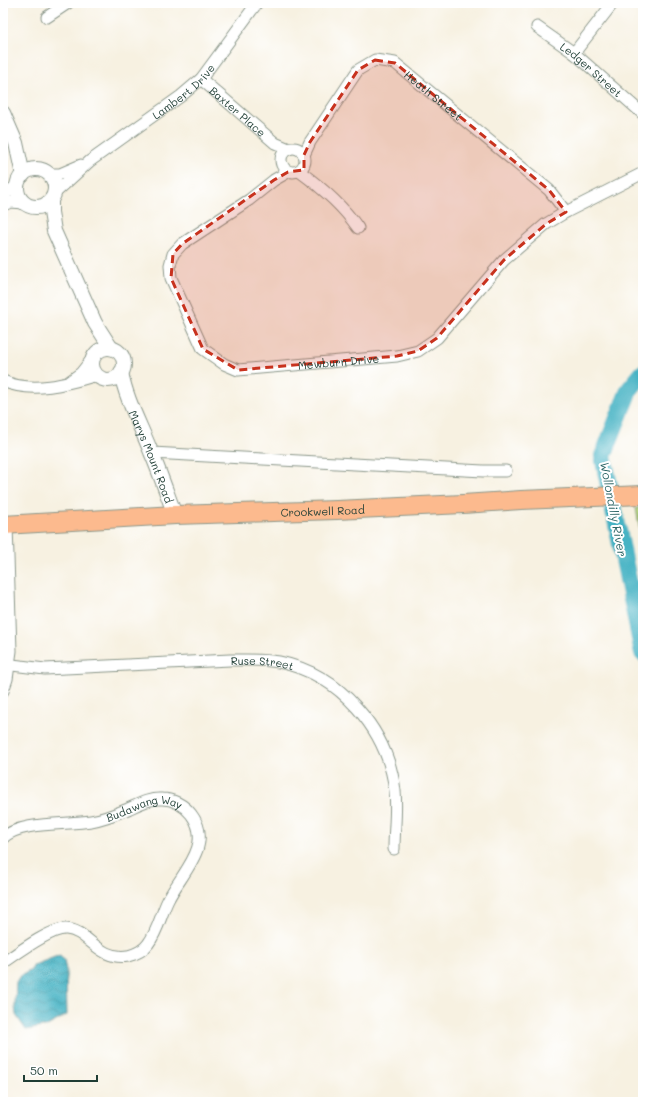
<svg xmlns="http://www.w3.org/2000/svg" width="646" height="1105" viewBox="0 0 646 1105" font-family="Mali,sans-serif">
	<defs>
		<pattern id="park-tufts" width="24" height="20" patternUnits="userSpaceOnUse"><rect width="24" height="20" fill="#b4d37a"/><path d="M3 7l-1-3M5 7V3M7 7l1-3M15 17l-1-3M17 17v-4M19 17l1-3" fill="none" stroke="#9ab66a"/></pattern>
		<pattern id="water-waves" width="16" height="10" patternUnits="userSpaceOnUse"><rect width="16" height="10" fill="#47b3c4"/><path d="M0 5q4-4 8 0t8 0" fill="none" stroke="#3b93a0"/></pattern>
	</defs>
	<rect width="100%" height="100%" fill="#fff"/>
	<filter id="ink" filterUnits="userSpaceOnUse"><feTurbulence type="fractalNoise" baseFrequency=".025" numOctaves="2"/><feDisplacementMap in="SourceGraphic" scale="8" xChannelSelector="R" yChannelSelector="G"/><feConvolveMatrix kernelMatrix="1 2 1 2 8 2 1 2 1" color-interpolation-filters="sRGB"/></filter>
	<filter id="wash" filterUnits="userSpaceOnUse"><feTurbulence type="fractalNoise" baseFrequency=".012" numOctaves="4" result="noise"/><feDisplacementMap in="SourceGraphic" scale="16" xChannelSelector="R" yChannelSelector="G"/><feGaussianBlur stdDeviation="0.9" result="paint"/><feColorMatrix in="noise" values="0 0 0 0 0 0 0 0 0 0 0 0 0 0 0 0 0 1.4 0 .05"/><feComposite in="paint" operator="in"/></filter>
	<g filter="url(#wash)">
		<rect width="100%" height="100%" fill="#f7f1e1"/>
		<!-- park -->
		<path fill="url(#park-tufts)" stroke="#6a8857" d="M643,507v42l-7,-41z"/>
		<!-- water -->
		<path fill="url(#water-waves)" stroke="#33787c" d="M60,955l4,5 2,10 1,45 -20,11 -21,4 -10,-15 -1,-9 1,-24 3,-5 12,-7 3,-5z"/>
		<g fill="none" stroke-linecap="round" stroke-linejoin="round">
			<!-- river -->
			<path stroke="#47b3c4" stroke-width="18" d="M643,373l-14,17 -26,66 40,197"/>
		</g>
	</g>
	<g filter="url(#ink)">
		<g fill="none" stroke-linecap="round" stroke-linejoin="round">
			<defs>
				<g id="minor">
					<path d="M47,17l21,-14"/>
					<path id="s1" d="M537,27l37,26 69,61"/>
					<path d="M574,53l39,-50"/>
					<path id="s2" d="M201,79l74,64 14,6"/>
					<circle cx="293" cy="160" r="12"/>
					<path id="s3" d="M304,155l6,-13 48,-72 17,-10 20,3 154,127 17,22"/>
					<path d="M299,171c22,16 44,35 59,57"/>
					<path id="s4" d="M288,172l-14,8 -25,20 -67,44 -9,10 -3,11 1,13 32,71 21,15 14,6 159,-14 21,-5 19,-13 67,-78 42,-36 20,-12 77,-39"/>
					<path d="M49,174h11l21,-9"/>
					<path id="s5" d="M55,193l35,-32 91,-65 20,-17 56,-76"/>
					<path d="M3,195l14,-9"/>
					<path d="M3,205l8,-3 13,1"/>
					<path d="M3,381c29,13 64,3 94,-6"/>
					<path d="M70,381l11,-8 11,-14"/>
					<path d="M152,453l331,18h23"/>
					<path id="s6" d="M4,664l41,5 185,-9c17,0 33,-1 49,2 61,12 109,68 116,129 2,19 -1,39 -1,58"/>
					<path d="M3,691l4,-12 4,-28 -4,-126"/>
					<path id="s7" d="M3,838c16,-17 64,-13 88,-17 13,-2 25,-7 37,-12 11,-5 22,-11 34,-10 11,0 22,6 29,15 24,31 -10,59 -23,86 -7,14 -10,31 -20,44 -5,7 -12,10 -20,12 -30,5 -40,-26 -62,-27 -15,-1 -50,25 -63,34"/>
				</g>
				<g id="tertiary">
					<path d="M3,113l13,30 7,32"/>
					<circle cx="36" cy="188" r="19"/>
					<path d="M51,201v11l3,19 41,92 16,25"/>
					<circle cx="108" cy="364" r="16"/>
					<path id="s8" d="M121,372c5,28 20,54 30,80 9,21 16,42 24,63"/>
				</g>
				<g id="primary">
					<path id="s9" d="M3,525l172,-10 162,-5 126,-6 58,-4 122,-5"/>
				</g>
			</defs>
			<!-- minor casing -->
			<use href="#minor" stroke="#8b978a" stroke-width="13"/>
			<!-- tertiary casing -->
			<use href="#tertiary" stroke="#8b978a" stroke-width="16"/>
			<!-- primary casing -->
			<use href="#primary" stroke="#8b978a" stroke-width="20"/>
			<!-- minor -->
			<use href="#minor" stroke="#fff" stroke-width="11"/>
			<!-- tertiary -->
			<use href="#tertiary" stroke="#fff" stroke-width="14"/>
			<!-- primary -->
			<use href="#primary" stroke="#fcba8e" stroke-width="18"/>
		</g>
	</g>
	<!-- marked area -->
	<path fill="#c8321e" fill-opacity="0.2" stroke="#c8321e" stroke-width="3" stroke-dasharray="8 5" stroke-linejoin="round" d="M375,60l20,3 154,127 17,22 -20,12 -42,36 -67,78 -19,13 -21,5 -159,14 -35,-21 -32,-71 2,-24 9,-10 92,-64 14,-8 16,-2v-15l6,-13 48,-72z"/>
	<g text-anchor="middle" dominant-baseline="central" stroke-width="4" stroke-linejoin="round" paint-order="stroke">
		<!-- street labels -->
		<g font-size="11" fill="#1f3d34" stroke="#fff">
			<text stroke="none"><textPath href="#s1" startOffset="69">Ledger Street</textPath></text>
			<text stroke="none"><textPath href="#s5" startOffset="164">Lambert Drive</textPath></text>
			<text stroke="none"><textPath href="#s3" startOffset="191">Heath Street</textPath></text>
			<text stroke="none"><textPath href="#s2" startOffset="49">Baxter Place</textPath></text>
			<text stroke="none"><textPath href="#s4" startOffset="386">Mewburn Drive</textPath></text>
			<text stroke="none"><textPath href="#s8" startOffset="90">Marys Mount Road</textPath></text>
			<text stroke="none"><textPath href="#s9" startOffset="320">Crookwell Road</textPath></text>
			<text stroke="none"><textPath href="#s6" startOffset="259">Ruse Street</textPath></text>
			<text stroke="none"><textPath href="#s7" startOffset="147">Budawang Way</textPath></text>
		</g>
		<!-- water labels -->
		<g font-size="12" font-style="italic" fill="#2d6666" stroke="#fff">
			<text transform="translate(614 509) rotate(79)">Wollondilly River</text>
		</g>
	</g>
	<!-- margin -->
	<rect width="646" height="1105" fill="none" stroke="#fff" stroke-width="16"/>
	<!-- scale -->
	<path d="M24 1075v6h73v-6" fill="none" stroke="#1f3d34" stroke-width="2"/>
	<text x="30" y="1075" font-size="12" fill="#1f3d34" stroke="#ffffff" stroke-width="3" paint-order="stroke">50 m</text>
</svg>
